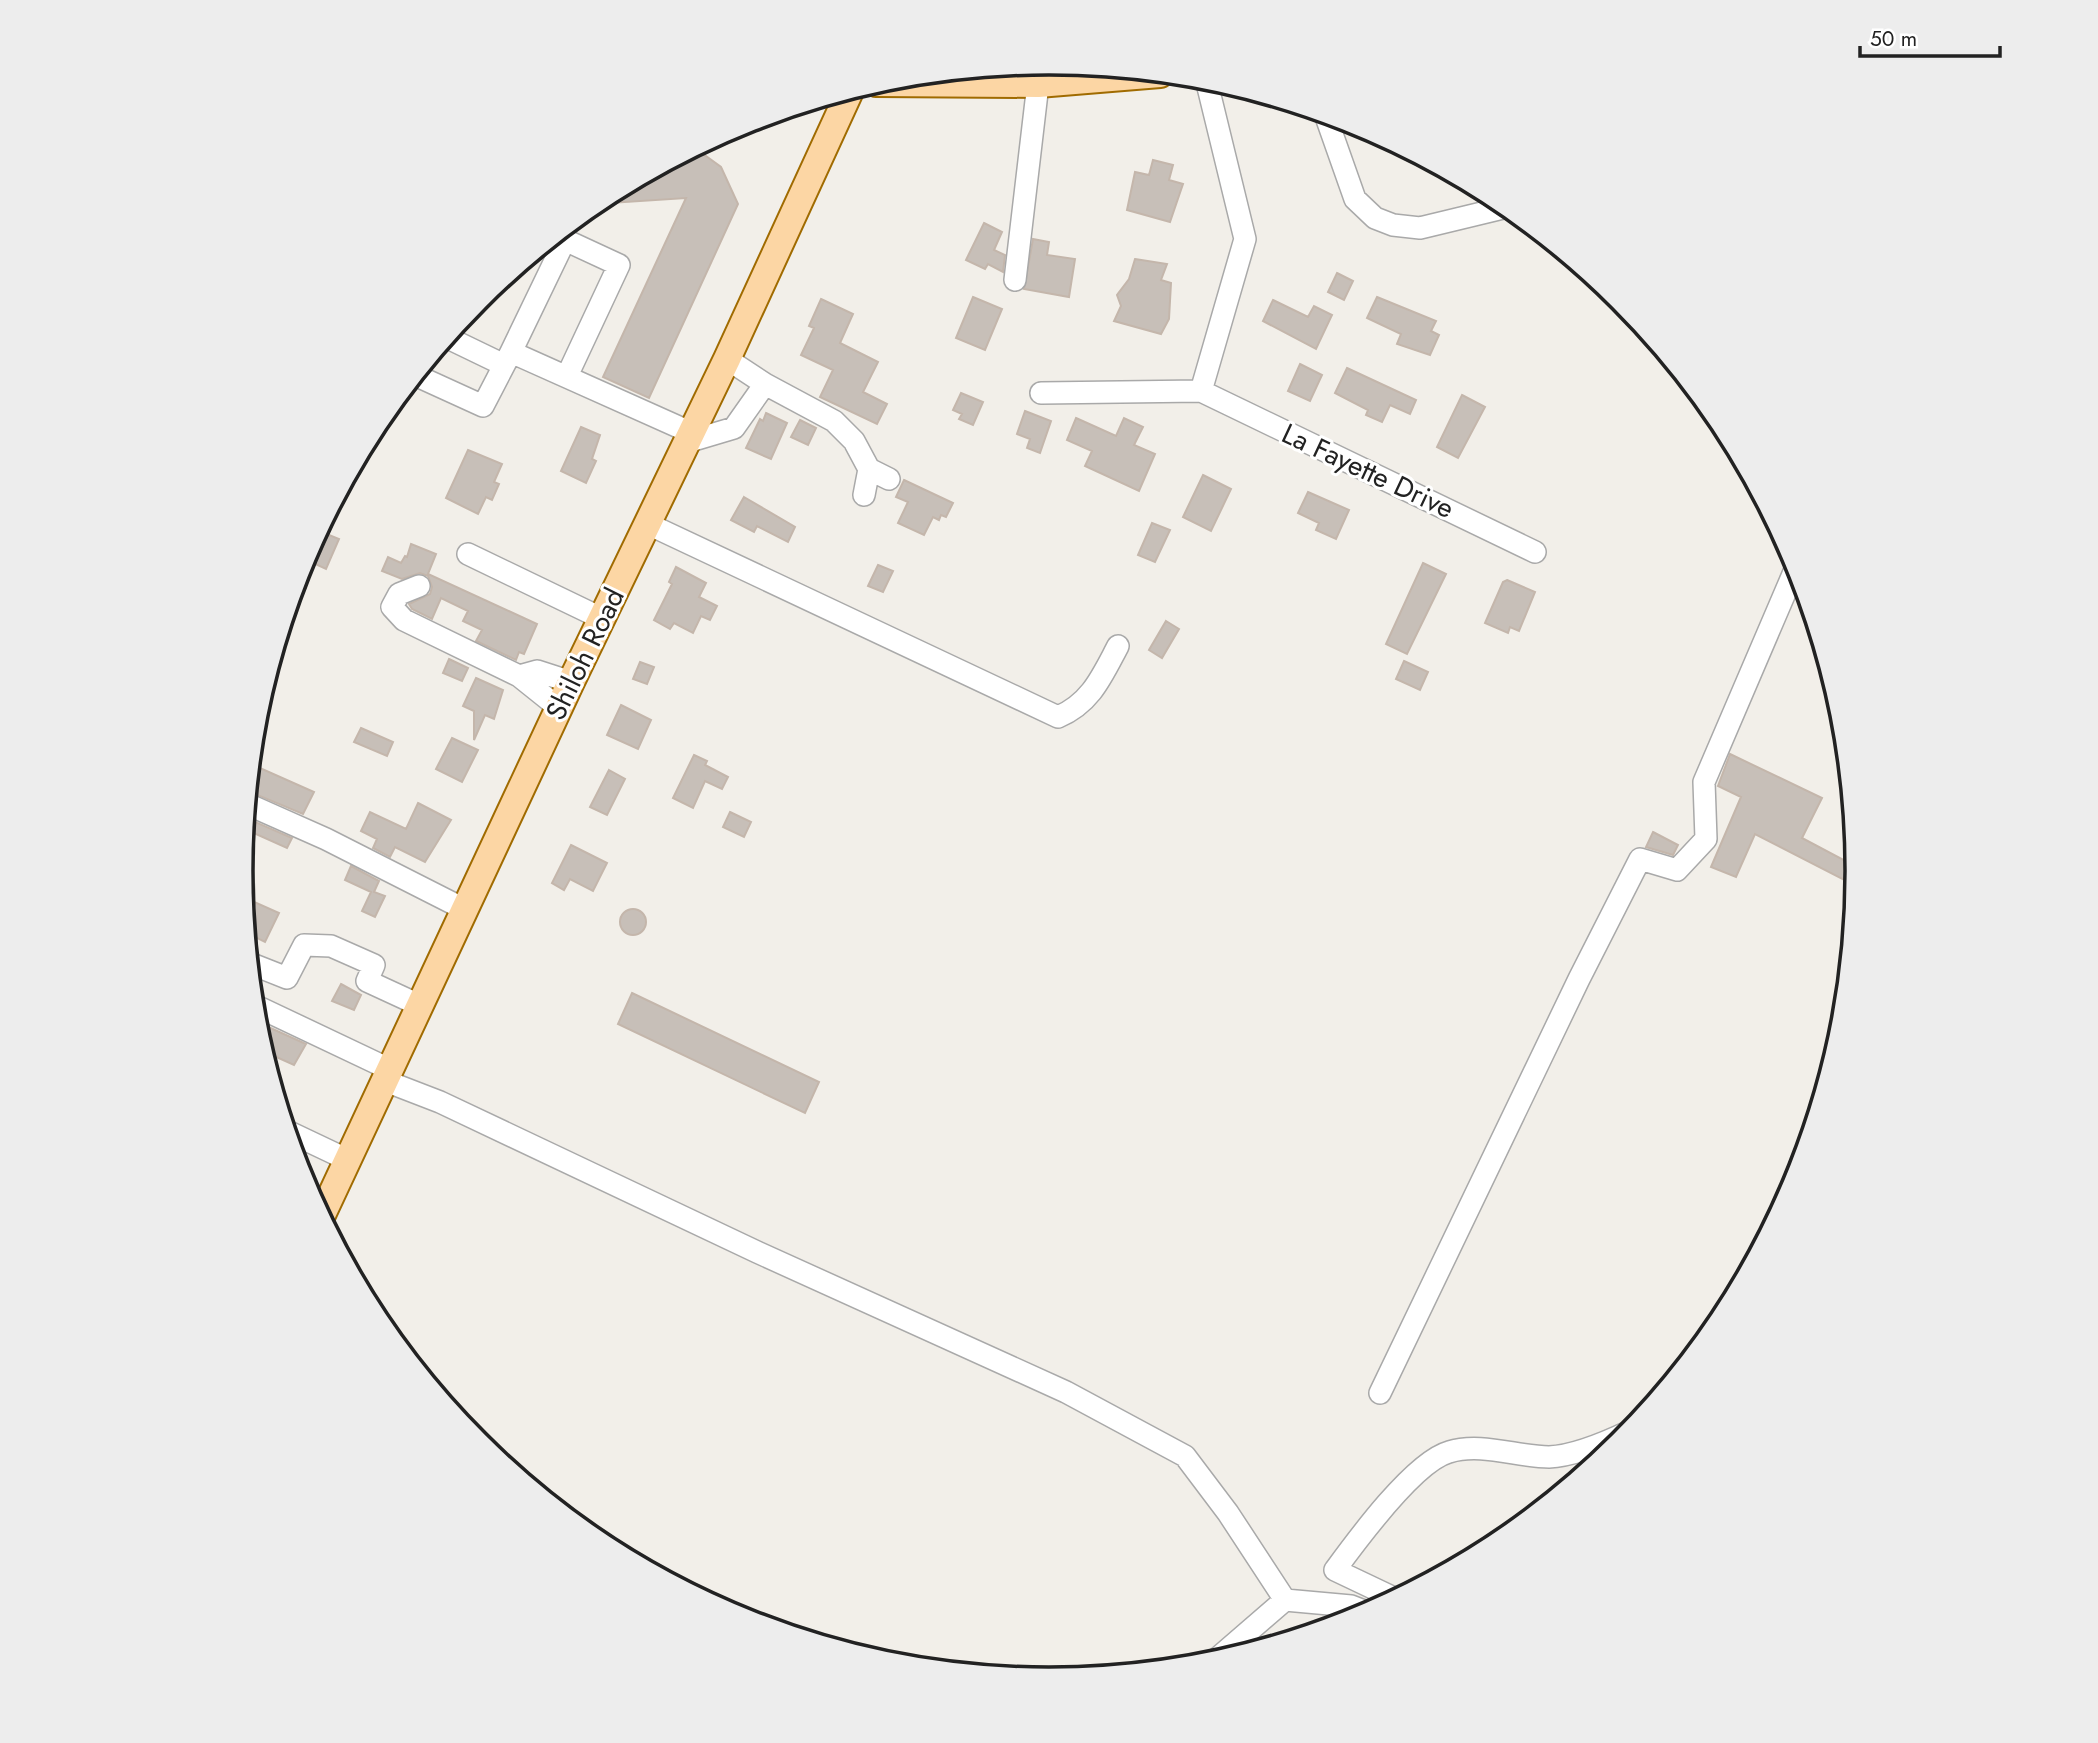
<svg xmlns="http://www.w3.org/2000/svg" width="2098" height="1743" viewBox="0 0 2098 1743" font-family="Jost,sans-serif">
	<rect width="100%" height="100%" fill="#f2efe9"/>
	<!-- building -->
	<path fill="#c7bfb8" stroke="#c4b6ab" stroke-width="2" d="M695,148l26,19 17,37 -89,194 -46,-21 83,-179 -92,6z
		M1153,160l20,5 -4,15 14,4 -13,38 -43,-12 8,-38 14,3z
		M984,223l18,9 -8,18 11,5 -2,17 -15,-8 -3,5 -19,-9z
		M1033,239l16,3 -2,13 28,4 -6,38 -45,-8z
		M1135,259l32,5 -6,16 10,3 -2,36 -8,15 -47,-13 7,-15 -4,-11 12,-16z
		M1337,273l16,8 -9,19 -16,-8z
		M973,297l29,12 -17,41 -29,-12z
		M1377,297l59,24 -5,10 8,4 -9,20 -33,-11 4,-10 -34,-16z
		M821,299l32,15 -13,29 38,19 -15,30 24,12 -10,20 -57,-27 13,-27 -32,-15 13,-27 -5,-2z
		M1273,300l35,17 6,-11 18,9 -16,34 -53,-28z
		M1300,364l22,11 -12,26 -22,-10z
		M1347,368l69,32 -6,14 -20,-9 -8,17 -16,-7 2,-5 -33,-17z
		M961,393l22,9 -10,23 -14,-6 3,-5 -9,-4z
		M1462,395l23,12 -27,51 -21,-11z
		M1025,411l26,10 -11,32 -13,-5 3,-9 -13,-5z
		M766,413l21,10 -16,36 -25,-11 14,-29 3,2z
		M1076,418l40,18 8,-18 19,9 -9,18 21,9 -16,37 -54,-25 7,-15 -25,-11z
		M800,420l16,8 -8,17 -17,-8z
		M581,427l19,8 -8,24 4,2 -10,22 -25,-12z
		M468,450l34,14 -8,18 5,2 -7,16 -6,-3 -8,17 -32,-16z
		M1203,475l28,14 -20,42 -28,-14z
		M904,480l49,23 -7,14 -5,-2 -2,5 -6,-3 -9,18 -26,-12 10,-21 -12,-5z
		M1308,492l41,18 -13,29 -20,-9 3,-7 -21,-10z
		M744,497l51,30 -7,15 -31,-16 -3,6 -23,-12z
		M1152,523l18,7 -15,32 -17,-7z
		M324,533l15,6 -13,30 -15,-7z
		M411,544l25,10 -8,20 109,50 -13,30 -5,-2 -3,8 -40,-19 6,-11 -19,-9 5,-10 -27,-13 -9,21 -20,-10 -3,-5 21,-10 2,-7 -4,-11 -8,-3 -18,6 -20,-8 6,-14 13,6 4,-7 2,1z
		M1423,563l23,11 -39,80 -21,-10z
		M878,565l15,6 -10,21 -15,-6z
		M676,567l30,16 -7,14 18,9 -7,14 -9,-4 -8,17 -19,-10 -4,6 -16,-9 18,-36 -3,-2z
		M1507,580l28,12 -16,39 -9,-4 -2,6 -23,-10 18,-41z
		M1166,621l13,8 -17,29 -13,-8z
		M449,659l19,9 -6,13 -19,-8z
		M1404,661l24,11 -8,18 -24,-11z
		M640,662l14,5 -7,17 -14,-5z
		M476,678l27,12 -9,29 -9,-4 -11,25v-29l-11,-5z
		M621,705l30,15 -13,29 -31,-14z
		M361,728l32,14 -6,14 -33,-14z
		M452,738l26,12 -16,32 -26,-13z
		M1730,754l92,44 -20,40 55,29 -1,19 -101,-52 -19,43 -25,-10 30,-70 -23,-11z
		M694,755l13,6 -2,4 23,12 -6,12 -17,-8 -12,27 -20,-10z
		M251,764l63,28 -11,22 -55,-23z
		M609,770l16,9 -18,36 -17,-8z
		M418,803l33,17 -26,42 -30,-15 -5,10 -17,-9 4,-9 -16,-8 9,-19 36,17z
		M730,812l21,10 -7,15 -21,-10z
		M246,818l46,20 -5,10 -42,-19z
		M1653,832l25,13 -5,10 -27,-8z
		M571,845l36,18 -14,28 -23,-12 -6,11 -12,-7z
		M351,866l28,15 -5,11 11,4 -10,21 -13,-6 9,-19 -26,-12z
		M243,897l36,16 -14,29 -14,-7 3,-7 -8,-3z
		M620 922a13 13 0 1 1 26 0a13 13 0 1 1-26 0Z
		M341,984l20,11 -7,15 -22,-9z
		M632,993l187,89 -14,31 -187,-89z
		M255,1021l51,23 -12,21 -31,-14z"/>
	<g fill="none" stroke-linecap="round" stroke-linejoin="round">
		<defs>
			<path id="minor" d="M1325,114l30,85 20,19 18,7 27,3 87,-21
				M1015,280l23,-196
				M446,337l58,28
				M511,352l54,-112 54,25 -52,111
				M727,359l38,25
				M415,375l68,31 28,-54 181,81
				M1201,391l44,-152 -39,-160
				M1041,393l160,-2 334,161
				M687,442l47,-14 31,-44 69,37 20,20 15,28 20,10
				M864,495l5,-26
				M648,524l410,193c33,-14 44,-41 60,-71
				M468,554l135,65
				M419,586l-20,8 -7,13 12,13 115,56 40,32
				M519,676l18,-5 34,11
				M247,804l79,35 138,70
				M249,963l38,15 17,-33 27,1 43,19 -7,16 52,24
				M254,1005l135,64
				M383,1080l57,22 317,150 309,140 119,64 43,57 57,87
				M287,1131l59,28
				M1380,1393l199,-414 61,-120 37,11 29,-31 -2,-57 93,-217
				M1396,1599l-61,-29c22,-30 79,-108 114,-118 32,-10 69,5 100,5 24,-1 60,-16 81,-26
				M1212,1663l73,-63 66,6 18,7"/>
			<path id="major" d="M876,83l162,1 122,-10
				M321,1217l250,-535 156,-323 123,-268"/>
		</defs>
		<!-- minor casing -->
		<use href="#minor" stroke="#a9a9a9" stroke-width="24"/>
		<!-- major casing -->
		<use href="#major" stroke="#a06b00" stroke-width="30"/>
		<!-- minor -->
		<use href="#minor" stroke="#fff" stroke-width="21"/>
		<!-- major -->
		<use href="#major" stroke="#fcd6a4" stroke-width="26"/>
	</g>
	<g text-anchor="middle" dominant-baseline="central" stroke-width="6" stroke-linejoin="round" paint-order="stroke">
		<!-- street labels -->
		<g font-size="28" fill="#222" stroke="#fff">
			<text transform="translate(1368 471) rotate(25)">La Fayette Drive</text>
			<text transform="translate(585 654) rotate(-64)">Shiloh Road</text>
		</g>
	</g>
	<!-- crop -->
	<path d="M0 0H2098V1743H0ZM253 871a796 796 0 1 1 1592 0a796 796 0 1 1-1592 0Z" fill="#ededed" fill-rule="evenodd"/>
	<path fill="none" stroke="#222" stroke-width="3.5" d="M253 871a796 796 0 1 1 1592 0a796 796 0 1 1-1592 0Z"/>
	<!-- scale -->
	<path d="M1860 46v10h140v-10" fill="none" stroke="#222222" stroke-width="3.5"/>
	<text x="1870" y="46" font-size="21" fill="#222222" stroke="#ffffff" stroke-width="5" paint-order="stroke">50 m</text>
</svg>
